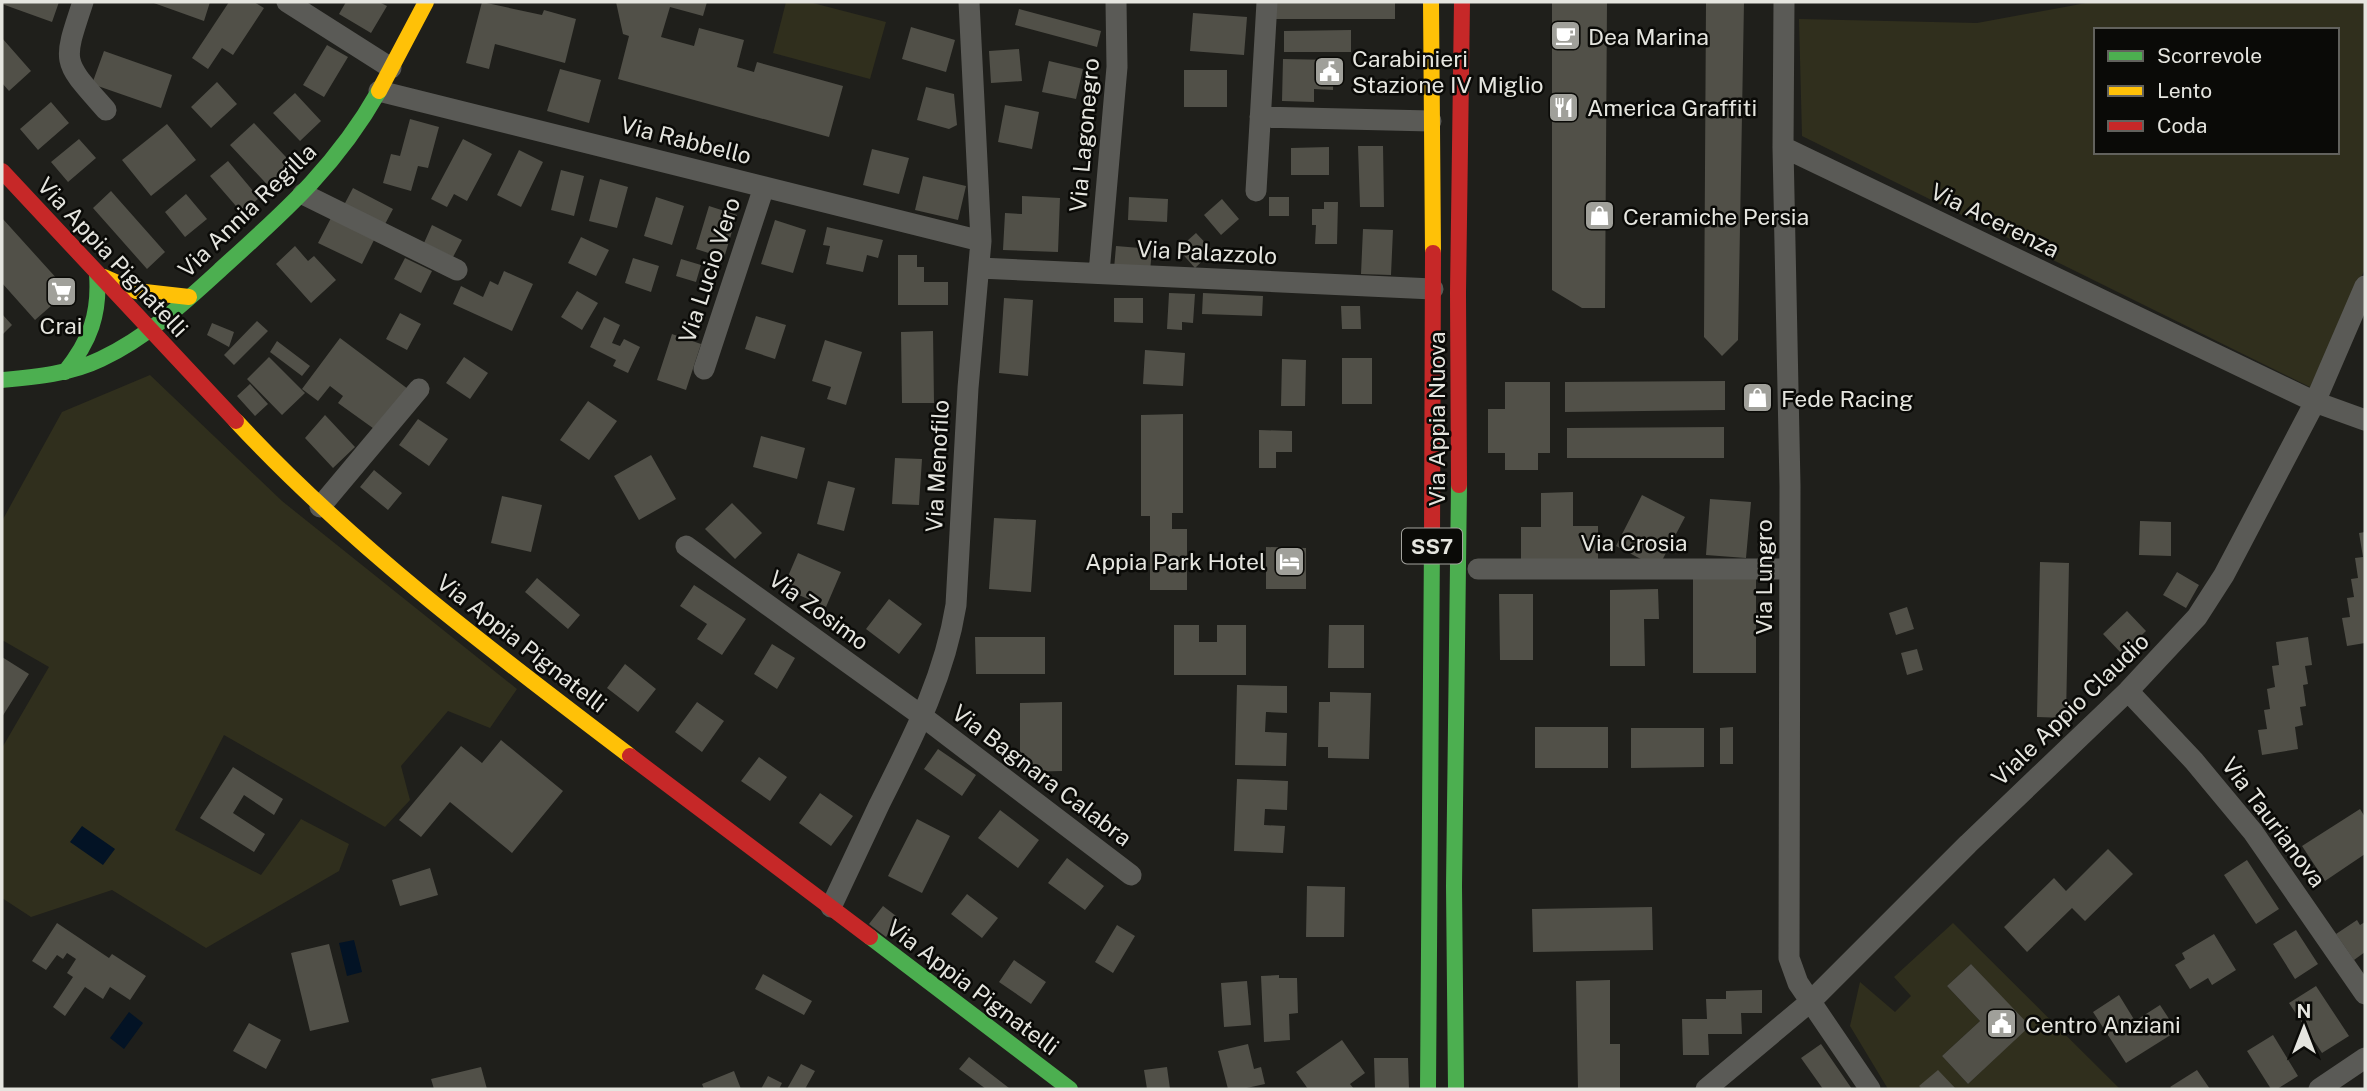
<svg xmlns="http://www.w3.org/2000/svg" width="2367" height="1091" viewBox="0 0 2367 1091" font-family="'Public Sans',sans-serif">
	<rect width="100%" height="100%" fill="#1f1f1b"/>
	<!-- green -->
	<path fill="#302f1d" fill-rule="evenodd" d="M786,2h23l77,20 -16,57 -97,-26z
		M2092,2h273v267l-55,118 -508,-251 -3,-117 178,4zM2096,30h241v122h-241z
		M150,375l132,126 235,188 -27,39 -42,-17 -47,55 9,34 -25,27 -161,-92 -49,95 86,45 40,-56 48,25 -10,27 -133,77 -94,-58 -81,27 -29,-19v-150l47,-81 -47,-27v-119l60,-109z
		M1953,923l167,166h-232l-38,-63 10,-44 35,30 16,-16 -17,-19zM1971,964l58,62 -61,58 -26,-28 38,-35 -33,-35z"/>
	<!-- water -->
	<path fill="#031325" d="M82,826l33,23 -12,16 -33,-23z
		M354,940l8,32 -15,4 -8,-33z
		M129,1012l14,11 -19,26 -14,-11z"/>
	<!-- building -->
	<path fill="#515048" d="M2,2h57l-7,20 -50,-18z
		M151,2h59l-6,19z
		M229,2h25l10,6 -31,47 -11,-7 -14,21 -16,-11z
		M346,2h33l8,4 -16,27 -32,-19z
		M482,2l60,13 2,-5 32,9 -11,44 -70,-19 -6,25 -23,-6z
		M616,2h91l-4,14 -33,-9 -9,30 33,9 5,-18 45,12 -7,27 17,5 3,-10 86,24 -14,51 -211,-58 11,-43 -6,-2z
		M1276,2h119v17h-119z
		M1552,2h55l-2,306h-23l-30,-18z
		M1706,2h38l-6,338 -16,16 -18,-19z
		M1019,9l82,22 -4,16 -82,-22z
		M1193,13l54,4 -3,38 -54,-4z
		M911,27l44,13 -9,32 -44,-13z
		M1351,30v22h-67v-21z
		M2,38l29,33 -22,20 -7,-8z
		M327,45l21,12 -24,40 -21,-12z
		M1019,49l3,32 -31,2 -2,-32z
		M104,51l68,24 -11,33 -69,-24z
		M1283,59l51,1 -1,30 -19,-1v13l-32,-1z
		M1049,61l34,8 -7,30 -34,-7z
		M560,69l41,11 -12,43 -42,-12z
		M1184,70h43v37h-43z
		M217,82l20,22 -26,24 -20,-21z
		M926,87l28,7 3,31 -8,4 -32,-9z
		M295,93l26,28 -21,20 -27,-28z
		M51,102l18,21 -31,27 -18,-21z
		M1005,105l34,7 -7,37 -34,-7z
		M410,119l29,8 -11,41 -10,-2 -7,25 -28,-8 8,-29 9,2z
		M254,123l46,49 -24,22 -46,-49z
		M167,124l29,36 -45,36 -29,-36z
		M79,139l17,19 -28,24 -17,-20z
		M463,139l29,15 -25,47 -13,-7 -7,13 -16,-8z
		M1358,146h25l1,61h-24z
		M1329,147v28h-38v-27z
		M872,149l37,9 -10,36 -36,-9z
		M519,150l24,12 -22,45 -24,-12z
		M228,161l31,37 -17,15 -32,-37z
		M561,170l23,6 -10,40 -23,-6z
		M923,176l43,10 -8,34 -43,-10z
		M600,179l28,8 -11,41 -28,-7z
		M353,188l40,21 -9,17 -40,-21z
		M111,191l54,61 -18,17 -54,-61z
		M186,194l21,25 -22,18 -20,-25z
		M1022,196l38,2 -2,54 -55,-2 2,-37 17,1z
		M656,197l28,9 -12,39 -28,-9z
		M1129,197l39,2 -1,23 -39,-2z
		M1269,197h20v19h-20z
		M1222,199l17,20 -18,16 -17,-20z
		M1324,202h14l-1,42h-22l1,-19h-4v-16h12z
		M709,206l28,9 -13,43 -28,-9z
		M2,218l66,73 -33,29 -33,-37z
		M331,218l43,22 -12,24 -44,-21z
		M775,220l31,10 -13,43 -32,-9z
		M432,225l30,15 -9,17 -29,-14z
		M827,227l56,13 -5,18 -11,-3 -4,17 -37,-8 4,-18 -7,-1z
		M1363,229l30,1 -2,45 -30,-1z
		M1196,233l17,18 -18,17 -17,-19z
		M581,237l28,13 -13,26 -28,-13z
		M295,246l13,15 6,-5 22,24 -25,23 -35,-39z
		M1116,246l36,3 -2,23 -36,-3z
		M898,255h19v12h7v15h24v23h-50z
		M405,258l27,13 -11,22 -27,-14z
		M633,258l26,8 -8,26 -26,-9z
		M681,259l20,6 -5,17 -20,-6z
		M504,271l29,13 -21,47 -59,-27 8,-18 22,11 7,-16 8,4z
		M577,291l21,12 -16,27 -21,-13z
		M1169,293l26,1 -2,29 -11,-1v8l-15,-1z
		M1203,293l60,3 -1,20 -60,-2z
		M1004,298l29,2 -5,76 -29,-3z
		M1114,298h29v25l-29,-1z
		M1341,306h19l1,23h-19z
		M400,313l21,11 -14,26 -21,-11z
		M2,314l10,11 -10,10z
		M756,316l30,9 -11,34 -30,-10z
		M604,317l16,8 -8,18 8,3 4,-7 16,8 -12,26 -15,-7 3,-6 -26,-13z
		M257,321l11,10 -34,34 -10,-10z
		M212,323l22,9 -5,15 -22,-12z
		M933,331l1,72h-32l-1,-71z
		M672,334l29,10 -15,46 -29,-10z
		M340,338l68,51 -31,42 -39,-28 5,-7 -13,-10 -12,15 -16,-12z
		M825,340l37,12 -16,53 -19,-6 4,-12 -19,-6z
		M277,341l33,25 -8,10 -32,-24z
		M1145,350l40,3 -2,33 -40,-2z
		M269,357l36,36 -23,22 -35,-36z
		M464,357l24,16 -18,26 -24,-16z
		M1342,358h30v46h-30z
		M1282,359l24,1 -1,46h-24z
		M1725,381v29l-160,2v-30z
		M1505,382h45v71h-12v17h-33v-17h-17v-44h17z
		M250,384l18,20 -13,12 -18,-20z
		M588,401l29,20 -28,39 -29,-20z
		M1183,414v99h-11v16h15v61h-37v-74h-9v-101z
		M325,415l30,32 -22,21 -28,-30z
		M418,419l30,20 -19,27 -30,-21z
		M1724,427v31h-157v-30z
		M1259,430l33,1v21h-16v16h-17z
		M761,436l44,12 -8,31 -44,-12z
		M651,455l25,44 -37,21 -25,-44z
		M895,458l27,1 -3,46 -27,-1z
		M374,470l28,23 -14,17 -28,-23z
		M828,481l27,7 -11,43 -27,-7z
		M1573,492v34h25v35h-77v-34h20v-34z
		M1642,495l43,22 -27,51 -42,-22z
		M502,496l40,9 -11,47 -40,-9z
		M1710,499l41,3 -5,56 -40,-3z
		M732,503l30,30 -27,26 -30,-30z
		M994,518l42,2 -5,72 -42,-3z
		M2140,521l31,1v34l-32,-1z
		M2365,532v111l-18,3 -5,-28 8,-1 -3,-19 7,-1 -3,-18 7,-1 -3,-20 8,-1 -4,-24z
		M1266,547l40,1v41h-40z
		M798,553l43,19 -15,35 -43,-19z
		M2040,562l29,1 -3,155 -29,-1z
		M2177,572l22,13 -13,23 -23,-13z
		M1693,577h63v96h-63z
		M537,578l43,37 -12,14 -43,-37z
		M694,585l52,34 -24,36 -25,-16 10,-15 -27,-18z
		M1658,589l1,30h-15l1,47h-35v-76z
		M1499,594h34v66h-33z
		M889,599l33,25 -23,30 -33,-25z
		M1907,607l7,22 -18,6 -7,-22z
		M2127,611l19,20 -24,23 -19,-20z
		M1174,625h25v17h18v-17h29v50h-72z
		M1329,625h35v43h-36z
		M975,637h70v37h-69z
		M2308,637l4,28 -7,1 3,18 -5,1 3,21 -6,1 3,18 -8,2 3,22 -36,6 -4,-25 9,-1 -3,-19 6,-1 -3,-20 8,-2 -3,-21 7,-1 -3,-23z
		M772,644l23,14 -18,31 -23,-15z
		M1917,649l6,21 -16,5 -6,-22z
		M2,657l27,17 -27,43z
		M625,664l31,25 -18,23 -31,-24z
		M1237,685l50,1v27l-21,-1 -1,20 22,1 -1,33 -51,-1z
		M1330,692l41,1 -2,66 -41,-1v-11h-10l1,-45h11z
		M697,702l27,19 -22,31 -27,-20z
		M1062,702v69l-42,1v-69z
		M1535,727h73v41h-73z
		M1733,727v37h-13v-36z
		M1631,728h73v39l-73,1z
		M501,740l62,51 -51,62 -62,-51 -29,35 -22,-17 62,-74 21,17z
		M938,749l38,26 -14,21 -38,-27z
		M759,757l28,20 -17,24 -29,-20z
		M233,767l50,32 -9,16 -30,-20 -11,18 32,21 -11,18 -54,-34z
		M1237,779l51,2 -1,29 -22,-1 -1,16 21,1 -2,27 -49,-2z
		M820,793l33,23 -22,30 -32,-23z
		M2360,809l5,8v37l-40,27 -23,-35z
		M1000,810l39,30 -21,28 -40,-30z
		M917,819l33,17 -28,57 -34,-17z
		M2108,849l25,25 -48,47 -13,-13 -45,44 -23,-25 50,-49 12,13z
		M1067,858l37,28 -19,24 -37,-27z
		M2247,860l32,49 -23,15 -32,-49z
		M430,868l8,27 -38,11 -8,-26z
		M1307,886l38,1 -1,50h-38z
		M967,894l31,24 -16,20 -31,-24z
		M883,906l17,13 -14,18 -17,-13z
		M1652,907l1,43 -120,2 -1,-43z
		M2357,920l3,5 5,-3v30l-11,8 -18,-26z
		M57,923l52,35 3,-4 34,22 -16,24 -20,-13 -7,12 -18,-12 -20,29 -12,-9 20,-30 -6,-4 9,-14 -9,-6 -4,6 -6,-4 -11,15 -14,-9z
		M1117,925l18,11 -22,37 -18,-11z
		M2296,930l22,34 -23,15 -22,-35z
		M2214,934l22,36 -24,15 -4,-7 -18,11 -15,-24 10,-6 -3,-6z
		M329,944l20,78 -39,9 -19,-78z
		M1014,960l32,22 -15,22 -32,-22z
		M1971,964l59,62 -62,58 -26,-28 38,-35 -33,-35z
		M763,974l49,27 -8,14 -49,-26z
		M1279,975v3h18l1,35 -9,1 1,26 -26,2 -3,-66z
		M1610,980v64h10v45h-42l-2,-108z
		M1247,981l4,44 -27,2 -3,-44z
		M2316,986l33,50 -27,17 -33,-50z
		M1762,990v23h-21l1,21h-34l1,21h-26l-1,-36h25l-1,-20h20v-8z
		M2119,995l16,26 25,-16 17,26 -51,32 -33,-51z
		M249,1023l32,17 -15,29 -33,-18z
		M2273,1035l25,41 -21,13h-6l-24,-38z
		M1342,1040l23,33 -15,11 4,5h-46l-12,-17z
		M1248,1044l6,25 7,-2 4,17 -23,5h-14l-10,-38z
		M1821,1044l31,45h-29l-22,-31z
		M969,1057l40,31 -1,1h-22l-27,-20z
		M1374,1058h34l1,31h-34z
		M801,1064l14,7 -10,18h-18z
		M481,1067l6,22h-53l-3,-10z
		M1167,1067l3,22h-23l-3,-19z
		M1938,1070l18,19h-34l-3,-3z
		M2197,1070l13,19h-38l-2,-2z
		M734,1071l7,18h-37l-2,-5z
		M768,1076l14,7 -3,6h-18z"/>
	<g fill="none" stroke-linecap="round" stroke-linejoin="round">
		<!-- street -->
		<path stroke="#5a5a56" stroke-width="21" d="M83,2c-21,63 -21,58 23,108
			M287,2l104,66
			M1784,2l-1,145 7,339 -1,472 9,25 72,106
			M379,91l602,150
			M1260,117l171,4
			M1783,147l532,255 50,18
			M1256,191l11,-189
			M303,194l154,76
			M979,268l454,21
			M1099,273l18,-206 -1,-65
			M704,369l60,-182
			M320,507l99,-118
			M686,546l236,170 209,159
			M1478,569h311
			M2128,691l66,70 59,71 112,162
			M831,907c16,-34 32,-68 48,-102 33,-66 65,-126 77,-200l12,-217 13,-147 -12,-239
			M1706,1089l105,-88 157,-157 160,-153 69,-74 27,-42 91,-173 50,-116
			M2319,1089l46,-31"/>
		<!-- fast -->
		<path stroke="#4caf50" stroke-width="16" d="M65,372c25,-31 35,-58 32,-98
			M2,380c33,-3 68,-6 99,-21 45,-21 83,-56 119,-89 64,-58 116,-103 159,-179
			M870,937l200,152
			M1428,1089l4,-549
			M1456,1089l-2,-203 5,-401"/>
		<!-- slow -->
		<path stroke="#ffc107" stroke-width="16" d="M1431,2l2,251
			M379,91l47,-89
			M104,277l32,14 53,6
			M236,421c117,126 257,231 394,335"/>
		<!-- jam -->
		<path stroke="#c62828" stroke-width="16" d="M2,171l234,250
			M1459,485l-1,-192 4,-291
			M1432,540l1,-287
			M630,756l240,181"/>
	</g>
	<!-- icons -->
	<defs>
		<symbol id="cafe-square" viewBox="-11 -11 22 22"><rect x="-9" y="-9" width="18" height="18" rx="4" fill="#a0a09a" stroke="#0a0a07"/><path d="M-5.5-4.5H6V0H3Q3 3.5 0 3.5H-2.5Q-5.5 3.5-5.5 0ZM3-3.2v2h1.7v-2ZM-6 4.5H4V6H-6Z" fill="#fff"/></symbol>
		<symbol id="civic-square" viewBox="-11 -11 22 22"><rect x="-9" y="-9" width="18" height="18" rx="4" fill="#a0a09a" stroke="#0a0a07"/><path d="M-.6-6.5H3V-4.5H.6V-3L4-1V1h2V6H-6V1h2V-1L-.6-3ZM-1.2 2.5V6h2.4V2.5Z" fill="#fff"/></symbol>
		<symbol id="restaurant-square" viewBox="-11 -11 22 22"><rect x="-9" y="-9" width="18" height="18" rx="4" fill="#a0a09a" stroke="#0a0a07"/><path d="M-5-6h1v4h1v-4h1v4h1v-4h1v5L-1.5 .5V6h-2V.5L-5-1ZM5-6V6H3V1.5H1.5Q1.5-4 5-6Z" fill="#fff"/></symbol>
		<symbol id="shop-square" viewBox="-11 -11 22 22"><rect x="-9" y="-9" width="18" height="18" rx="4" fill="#a0a09a" stroke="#0a0a07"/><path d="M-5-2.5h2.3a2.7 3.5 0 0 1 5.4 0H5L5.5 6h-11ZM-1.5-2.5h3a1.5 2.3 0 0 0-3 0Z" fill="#fff"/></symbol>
		<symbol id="supermarket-square" viewBox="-11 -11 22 22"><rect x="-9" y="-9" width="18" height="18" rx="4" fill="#a0a09a" stroke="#0a0a07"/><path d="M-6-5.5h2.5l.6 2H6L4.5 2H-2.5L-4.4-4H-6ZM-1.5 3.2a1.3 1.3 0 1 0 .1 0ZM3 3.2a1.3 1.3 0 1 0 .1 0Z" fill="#fff"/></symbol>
		<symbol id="hotel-square" viewBox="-11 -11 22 22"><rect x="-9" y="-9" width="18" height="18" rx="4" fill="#a0a09a" stroke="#0a0a07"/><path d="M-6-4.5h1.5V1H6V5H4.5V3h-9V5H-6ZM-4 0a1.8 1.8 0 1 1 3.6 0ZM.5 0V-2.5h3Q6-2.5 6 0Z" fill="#fff"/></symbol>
	</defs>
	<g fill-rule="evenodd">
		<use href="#cafe-square" x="1548" y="18" width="35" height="35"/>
		<use href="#civic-square" x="1312" y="54" width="35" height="35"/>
		<use href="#restaurant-square" x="1546" y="90" width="35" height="35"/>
		<use href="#shop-square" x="1582" y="198" width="35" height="35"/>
		<use href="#supermarket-square" x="44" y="274" width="35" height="35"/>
		<use href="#shop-square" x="1740" y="380" width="35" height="35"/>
		<use href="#hotel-square" x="1272" y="544" width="35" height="35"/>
		<use href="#civic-square" x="1984" y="1006" width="35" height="35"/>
	</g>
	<g text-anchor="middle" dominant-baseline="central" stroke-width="5" stroke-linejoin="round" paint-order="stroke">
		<!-- shield labels -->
		<rect fill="#0a0a07" stroke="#a3a39e" stroke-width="2" x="1402" y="528.5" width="60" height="35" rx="5"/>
		<g font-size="21" font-weight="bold" fill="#e5e5df">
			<text x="1432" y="546">SS7</text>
		</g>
		<!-- poi labels -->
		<g font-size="23" fill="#e5e5df" stroke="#0a0a07" text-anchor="start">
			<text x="1588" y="36">Dea Marina</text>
			<text x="1352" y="58">Carabinieri<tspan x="1352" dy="26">Stazione IV Miglio</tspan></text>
			<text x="1587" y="107">America Graffiti</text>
			<text x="1623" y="216">Ceramiche Persia</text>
			<text x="61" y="325" text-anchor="middle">Crai</text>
			<text x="1781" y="398">Fede Racing</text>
			<text x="1266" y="561" text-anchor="end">Appia Park Hotel</text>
			<text x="2025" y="1024">Centro Anziani</text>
		</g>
		<!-- street labels -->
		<g font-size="23" fill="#e5e5df" stroke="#0a0a07">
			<text transform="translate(1084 135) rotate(-85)">Via Lagonegro</text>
			<text transform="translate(686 140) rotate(14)">Via Rabbello</text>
			<text transform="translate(247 210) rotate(-44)">Via Annia Regilla</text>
			<text transform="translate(1995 220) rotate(26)">Via Acerenza</text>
			<text transform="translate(1207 252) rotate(3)">Via Palazzolo</text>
			<text transform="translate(113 257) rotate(47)">Via Appia Pignatelli</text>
			<text transform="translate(709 270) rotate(-72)">Via Lucio Vero</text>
			<text transform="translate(1436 419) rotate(-90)">Via Appia Nuova</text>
			<text transform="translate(937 466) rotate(-87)">Via Menofilo</text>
			<text x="1634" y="542">Via Crosia</text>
			<text transform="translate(1763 577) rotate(-90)">Via Lungro</text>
			<text transform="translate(819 610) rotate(36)">Via Zosimo</text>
			<text transform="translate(522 643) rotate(38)">Via Appia Pignatelli</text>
			<text transform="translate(2070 709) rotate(-44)">Viale Appio Claudio</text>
			<text transform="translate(1042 775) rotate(37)">Via Bagnara Calabra</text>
			<text transform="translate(2274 822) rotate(53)">Via Taurianova</text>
			<text transform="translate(973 987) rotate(37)">Via Appia Pignatelli</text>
		</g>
	</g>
	<!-- border -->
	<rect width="2367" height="1091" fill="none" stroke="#e5e5df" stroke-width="7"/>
	<!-- legend -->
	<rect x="2094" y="28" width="245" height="126" fill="#0a0a07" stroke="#62625d" stroke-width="2"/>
	<rect x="2108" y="51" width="35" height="10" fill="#4caf50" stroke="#62625d" stroke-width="2"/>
	<text x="2157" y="63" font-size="21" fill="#e5e5df">Scorrevole</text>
	<rect x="2108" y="86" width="35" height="10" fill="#ffc107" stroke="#62625d" stroke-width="2"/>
	<text x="2157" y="98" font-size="21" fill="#e5e5df">Lento</text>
	<rect x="2108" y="121" width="35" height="10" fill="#c62828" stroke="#62625d" stroke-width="2"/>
	<text x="2157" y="133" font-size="21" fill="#e5e5df">Coda</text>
	<!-- north arrow -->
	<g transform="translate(2304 1028)" stroke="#0a0a07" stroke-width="5" paint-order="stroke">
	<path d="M0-5L12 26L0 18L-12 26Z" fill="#e5e5df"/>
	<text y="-10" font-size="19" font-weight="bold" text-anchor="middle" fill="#e5e5df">N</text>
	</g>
</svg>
